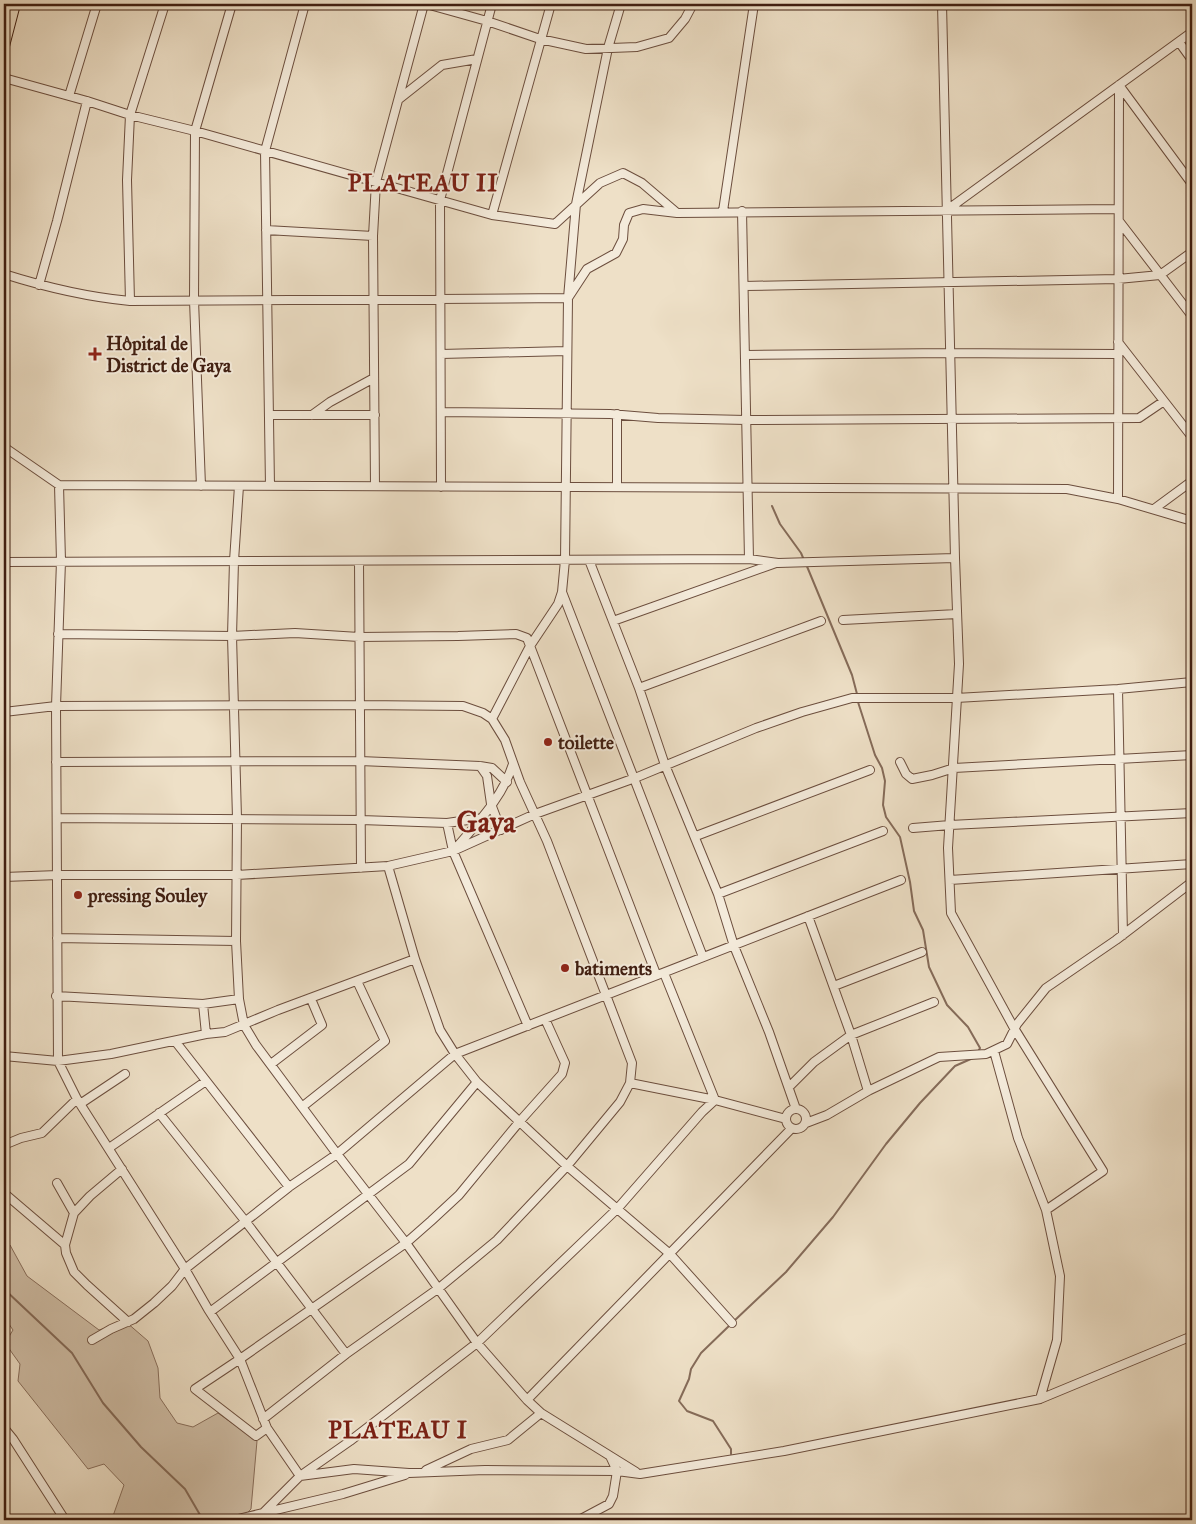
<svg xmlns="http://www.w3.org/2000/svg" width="1196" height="1524" viewBox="0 0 1196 1524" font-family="'IM FELL Great Primer',serif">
	<rect width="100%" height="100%" fill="#eee0c7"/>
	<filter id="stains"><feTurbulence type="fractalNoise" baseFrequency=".004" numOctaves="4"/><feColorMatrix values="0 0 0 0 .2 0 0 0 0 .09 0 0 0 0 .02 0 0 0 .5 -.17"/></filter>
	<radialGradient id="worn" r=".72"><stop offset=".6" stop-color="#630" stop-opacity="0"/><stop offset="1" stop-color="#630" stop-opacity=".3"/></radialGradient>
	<!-- green -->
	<path fill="#d0bfa8" stroke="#886e5c" d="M10,1245l17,31 72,54 27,-8 22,19 10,27 2,30 17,25 16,4 25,-14 39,28 -6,68 -11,11h-122l-5,-4 11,-31 -20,-21 -16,5 -70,-88 2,-17 -15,-21 8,-13 -9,-13v-67z"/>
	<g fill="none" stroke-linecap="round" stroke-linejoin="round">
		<!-- stream -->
		<path stroke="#856b59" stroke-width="2" d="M772,506l8,18 21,29 3,7
			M806,564l46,111 5,19
			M858,702l17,53 7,13 3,13 -2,24 3,12 14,20 10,45 4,29 9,19 6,37 18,38 21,22 12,21 -2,4
			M4,1289l68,64 31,50 38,44 44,42 18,31
			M734,1321l52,-49 47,-55 53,-73 34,-41 35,-37 18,-8
			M731,1324l-30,29 -10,16 -2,10 -10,22 8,10 26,10 18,28v5"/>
		<defs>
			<path id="minor" d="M426,4l61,17 53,18 46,10 51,-2 32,-9 16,-19 8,-15
				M942,4l13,554 4,106 -11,184 3,65 63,115 89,143 -57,39
				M1179,42l13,18
				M4,78l83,23 43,14 65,16 297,84 63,9 45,-41 23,-10 19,10 34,29
				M1119,85l73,99
				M69,96l28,-92
				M399,99l43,-34 35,-6
				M947,210l245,-178
				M723,211l31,-207
				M742,211l7,348
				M492,215l59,-211
				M1119,221l73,95
				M266,230l107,6
				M4,274c41,13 83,23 126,27l438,-3 8,-94 32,-156 13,-44
				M39,285l18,-64 30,-120
				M744,286l374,-7 42,-4 32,-23
				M130,301l-3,-121 3,-65 35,-111
				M1118,342l74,95
				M441,354l126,-3
				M746,355l204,-2 168,1
				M441,412l169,2 48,4 88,2 393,-2 25,-17
				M269,415h106
				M312,415l18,-13 44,-24
				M4,447l55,38 1008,4 51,10 74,22
				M59,485l2,76 -5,145 2,355 19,38 108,170 23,40 32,50 27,69 33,48 54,-7 55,4 76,-3 132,1 23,3 144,-23 256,-52 152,-63
				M201,486l-7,-186 1,-169 37,-127
				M270,486l-5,-335 40,-147
				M375,486l-2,-250 3,-54 48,-178
				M441,487l-1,-287 52,-196
				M617,487v-73
				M1118,499l1,-414
				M1154,509l38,-28
				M589,560l50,128 26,77 53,129 16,52 35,86 27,77
				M359,561l2,307
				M4,562l745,-3 29,4 177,-5
				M562,592l141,365
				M843,620l114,-6
				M613,621l163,-58
				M58,634l174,2 63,-3 64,4 99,-1 58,-2 11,4 129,336
				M639,688l182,-67
				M1118,689l5,246
				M4,712l52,-6 304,-1 103,1 20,7 9,6 13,21 15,42 27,59 85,222 -2,20 -10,19 -53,64 -70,74 -58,48 -93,66 -83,65
				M492,719l38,-73 28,-42 4,-12 3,-32 3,-262 19,-29 29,-16 7,-14 1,-14 5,-12 14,-4 34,4 441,-4
				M56,762l304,-1 120,5 12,2 15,14
				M900,762l6,12 6,5 20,-4 22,-7 238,-13
				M480,766l7,10 4,28 10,26
				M57,818l304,2 86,3 35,-5
				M447,823l6,28 75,175
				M913,828l37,-3 242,-12
				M696,836l174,-66
				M456,848c23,-27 46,-50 57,-84
				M388,866l27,93 25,71 15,24 22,28 90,84 103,88 62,69
				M4,877l54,-2h179l151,-9 65,-15 82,-37 100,-36 121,-50 46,-16 50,-14h104l162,-9 74,-7
				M950,880l242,-16
				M718,894l165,-63
				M808,916l43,119 17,56
				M57,938l179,3
				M834,986l88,-34
				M56,996l147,8 36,-5 5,26 12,20 81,109 69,89 71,100 50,57 14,13 95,59
				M239,999l-3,-58 1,-123 -5,-182 2,-75 5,-75
				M203,1004l3,30
				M175,1041l114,146
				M994,1051l24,87 28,72 14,66 -3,64 -17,59
				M4,1056l54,5 53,-7 95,-20 19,-2 53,-22 137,-51
				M271,1064l51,-39 -11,-26
				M630,1083l85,17 71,19
				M789,1087l25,-25 37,-27 83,-33
				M80,1104l45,-30
				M302,1107l83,-66 -28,-60
				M786 1119a10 10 0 1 1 20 0a10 10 0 1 1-20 0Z
				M159,1113l87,109 100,132
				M806,1123l21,-8 41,-24 71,-34 47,-3 21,-10 10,-20 29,-36 70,-48 76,-58
				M4,1145l17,-7 21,-5 35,-34
				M109,1148l97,-67
				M122,1169l-32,27 -16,17 -9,32 1,8 8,19 13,13 41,37
				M57,1183l17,30
				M4,1193l61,52
				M210,1312l199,-148 68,-82
				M92,1340l19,-11 23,-10 20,-16 18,-17 13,-17 104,-82 48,-33 118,-100 446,-174
				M527,1400l264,-271
				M4,1428l9,11 52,81
				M267,1428l-11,8 -61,-47 45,-30 166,-116 25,-22 28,-26 61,-74 42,-47 3,-11 -20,-44
				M426,1470l45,-21 37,-9 33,-27
				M264,1512l36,-36 50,-35 127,-98 141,-135 84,-96 13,-12 -51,-127
				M234,1520l109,-26 62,-19
				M579,1520l30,-16 4,-8 4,-25 -7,-15"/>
			<path id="major" d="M4,46l11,-42"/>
		</defs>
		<!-- minor casing -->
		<use href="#minor" stroke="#6c4e3e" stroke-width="10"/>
		<!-- major casing -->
		<use href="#major" stroke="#401e11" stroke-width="12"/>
		<!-- minor -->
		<use href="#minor" stroke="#f4ebdb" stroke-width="8"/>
		<!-- major -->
		<use href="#major" stroke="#eee0c7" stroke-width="10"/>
	</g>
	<!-- markers -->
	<g fill="#8f2418" stroke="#f4ebdb" stroke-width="2">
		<path d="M92.5 346.5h5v5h5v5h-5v5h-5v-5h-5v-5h5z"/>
		<circle cx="548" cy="742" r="5"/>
		<circle cx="78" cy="895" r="5"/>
		<circle cx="565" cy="968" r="5"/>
	</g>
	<g text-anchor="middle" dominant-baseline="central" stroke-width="4" stroke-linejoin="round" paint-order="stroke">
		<!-- poi labels -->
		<g font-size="19" font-weight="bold" fill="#401e11" stroke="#f4ebdb" text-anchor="start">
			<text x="106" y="343">Hôpital de<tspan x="106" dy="22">District de Gaya</tspan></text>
			<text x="558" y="742">toilette</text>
			<text x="88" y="895">pressing Souley</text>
			<text x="575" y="968">batiments</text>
		</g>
		<!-- district labels -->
		<g font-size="24" font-weight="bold" letter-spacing="1" fill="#7a1f14" stroke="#f4ebdb">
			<text x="423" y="183">PLATEAU II</text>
			<text x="398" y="1430">PLATEAU I</text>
		</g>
		<!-- town labels -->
		<g font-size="29" font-weight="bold" fill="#7a1f14" stroke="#f4ebdb">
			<text x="486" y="822">Gaya</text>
		</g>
	</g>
	<!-- margin -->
	<rect width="1196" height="1524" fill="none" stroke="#eee0c7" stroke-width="20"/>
	<rect x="5" y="5" width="1186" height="1514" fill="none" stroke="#401e11" stroke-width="2.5"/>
	<rect x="10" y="10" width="1176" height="1504" fill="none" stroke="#401e11"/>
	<rect width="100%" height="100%" filter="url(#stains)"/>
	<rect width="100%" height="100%" fill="url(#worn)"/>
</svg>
